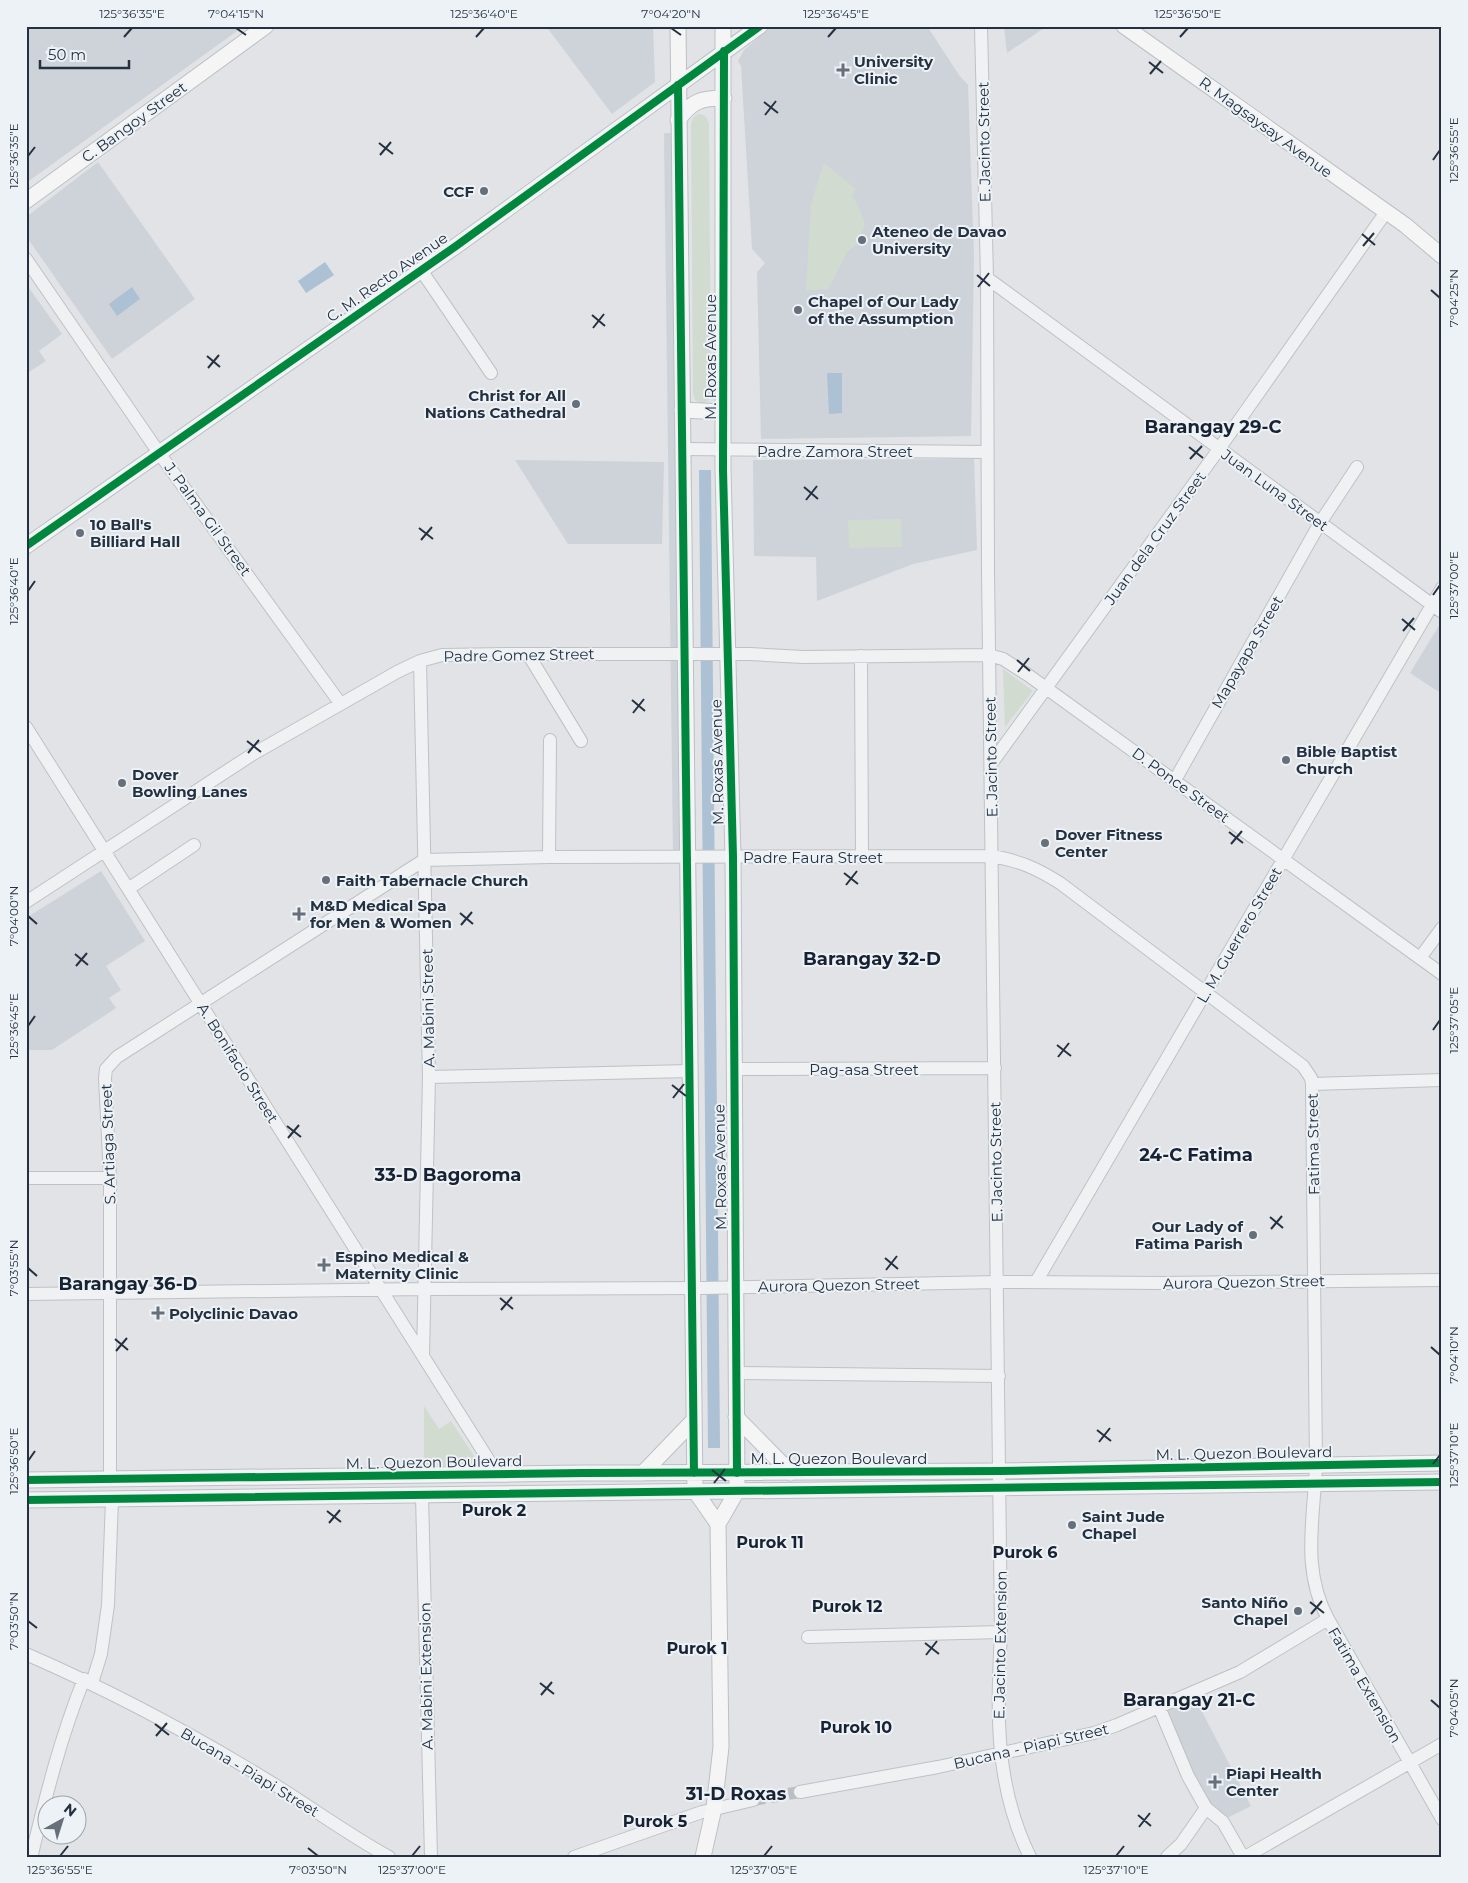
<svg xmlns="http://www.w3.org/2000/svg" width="1468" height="1883" viewBox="0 0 1468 1883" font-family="Montserrat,sans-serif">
	<rect width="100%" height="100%" fill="#e1e3e6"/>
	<!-- built -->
	<path fill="#ced3da" d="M26,26h218l-218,157z
		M546,26h107l2,56 -43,32z
		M771,26h156l32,49 9,10 6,172 -3,179 -210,3 -4,-167 8,-9 -13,-14 -11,-183 -3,-5 6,-11 14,-12 -1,-3z
		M1004,26h43l-40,27z
		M664,133h23l9,720h-23z
		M98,162l97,137 -83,60 -86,-123v-19z
		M26,284l36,50 -23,17 7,10 -20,13z
		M974,459l3,91 -64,14 -96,37 -1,-44 -62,-1 -1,-96z
		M515,460l149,2 -2,82h-94z
		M1440,624l2,1v69l-32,-21z
		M101,871l44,70 -39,25 15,24 -12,8 7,10 -64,42h-26v-132z
		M1194,1696l57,110 -30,15 -15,-13 -46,-99z"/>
	<!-- green -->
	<path fill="#d2dbd0" d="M698,114c8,0 9,4 11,10l2,271 -3,6 -6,3 -7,-4 -2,-7 -2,-269 2,-6z
		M824,163l32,26 -4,6 9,17 4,13 -8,19 -10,8 -19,37 -22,1 5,-86z
		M901,519l1,28 -53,1 -1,-28z
		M1003,669l30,22 -28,36z
		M424,1406l15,23 12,-8 23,35 -2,8 -6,2h-42z"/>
	<!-- water -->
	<path fill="#acc1d4" d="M325,262l9,13 -28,18 -8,-12z
		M132,287l8,12 -23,17 -8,-12z
		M827,373h15v40l-13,1z
		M699,470h12l9,978h-12z"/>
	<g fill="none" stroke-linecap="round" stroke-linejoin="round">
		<!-- minor-tunnel -->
		<path stroke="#bbbfc5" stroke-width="12" stroke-dasharray="12 6" stroke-linecap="butt" d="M753,1800l47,-8"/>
		<defs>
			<path id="minor" d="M981,26l6,252 1,292 13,1062c-4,79 -7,152 29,225
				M26,259l133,194 181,250
				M421,270l70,103
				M987,278l455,334
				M682,449l305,3
				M528,654l53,87
				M861,656l1,201
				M420,661l9,416 -6,279
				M26,727l472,748
				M991,764l228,-315 167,-237
				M1175,780l145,-257 37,-56
				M549,857l1,-117
				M424,860l125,-3 443,-1c28,5 44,12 68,27l243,183 8,12 1,6 4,381c-2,54 -15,104 12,154l114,200
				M128,889l66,-44
				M26,902l227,-148 144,-82 23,-11 22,-6 65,-1h243l53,3 186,-2 14,4 25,16 414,299
				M1420,958l22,-30
				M733,1069l262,-1
				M429,1077l261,-6
				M1312,1084l130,-4
				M26,1178h84
				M1036,1282l406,-694
				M26,1294l398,-5 279,-1 295,-6 165,1 279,-3
				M736,1373l263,3
				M110,1479v-301l-5,-100 1,-9 11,-12 307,-197
				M422,1496l9,361
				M808,1637l193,-5
				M26,1654c83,36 164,79 241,126 41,25 80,54 122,77
				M92,1683l9,-29 7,-49 4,-105
				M1159,1707l29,69 18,32 17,14 20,35
				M800,1792l138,-25 156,-34 23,-8 123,-53 88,-53
				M32,1854c14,-59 29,-118 52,-175
				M574,1857l128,-45 51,-12
				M1167,1857l14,-13 25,-36
				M1245,1857l197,-113"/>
			<path id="major" d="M678,26l17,1465 23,33
				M1124,26l281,199 37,31
				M678,120c14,-19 23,-22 46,-22
				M26,201l240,-175
				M682,410l41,2
				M26,546l430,-300 304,-220
				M736,1417l55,56
				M643,1473l51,-53
				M26,1480l557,-7 416,-2 443,-8
				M26,1500l1416,-18
				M703,1857l11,-49 7,-61 -3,-223 19,-33 -4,-634 -10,-387v-444"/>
		</defs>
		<!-- minor casing -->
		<use href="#minor" stroke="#bfc1c4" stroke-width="14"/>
		<!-- major casing -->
		<use href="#major" stroke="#bcc0c4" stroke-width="17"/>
		<!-- minor -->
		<use href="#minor" stroke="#f0f1f3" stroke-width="12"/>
		<!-- major -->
		<use href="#major" stroke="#f5f5f6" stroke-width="15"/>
		<defs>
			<path id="cycleway" d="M724,51l-1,419 10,387 4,616
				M678,85l16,1388
				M26,546l430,-300 304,-220
				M26,1480l557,-7 416,-2 443,-8
				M26,1500l1416,-18"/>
		</defs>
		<!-- cycleway casing -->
		<use href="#cycleway" stroke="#edf2f6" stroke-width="11"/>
		<!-- cycleway -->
		<use href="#cycleway" stroke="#00873e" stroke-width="8"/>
	</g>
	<!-- ticks -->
	<path fill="none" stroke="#253141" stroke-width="2" d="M236,28l10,7M671,28l10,7M124,37l8,-9M476,37l8,-9M828,37l8,-9M1180,37l8,-9M1149,62l14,11M1150,74l11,-13M764,102l14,11M765,115l11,-14M379,143l14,11M380,155l11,-13M28,156l7,-9M1433,160l7,-10M1362,234l13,11M1363,246l11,-13M977,275l13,11M978,287l11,-14M1431,290l9,8M592,315l13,11M593,328l11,-14M207,356l13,11M208,368l11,-13M1189,447l14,11M1190,459l12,-13M804,487l14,12M806,500l11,-14M419,528l14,11M421,540l11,-13M28,591l7,-10M1433,595l7,-10M1402,619l13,11M1403,631l11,-13M1017,660l13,11M1018,672l11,-14M632,700l13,11M633,713l11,-14M247,741l14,11M248,753l11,-13M1229,832l14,11M1231,844l11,-13M844,873l14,11M846,885l11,-14M460,913l13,11M28,916l9,8M461,925l11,-13M75,954l13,11M76,966l11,-13M28,1026l7,-10M1433,1030l7,-10M1057,1045l14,11M1058,1057l11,-14M672,1085l14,11M673,1098l11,-14M287,1126l14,11M288,1138l11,-13M1270,1217l13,11M1271,1229l11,-13M885,1258l13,11M28,1268l9,8M886,1270l11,-14M500,1298l13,11M501,1310l11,-13M115,1339l13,11M1431,1347l9,8M116,1351l11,-13M1097,1430l14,11M1099,1442l11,-14M28,1461l7,-10M1433,1464l7,-9M712,1470l14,11M714,1483l11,-14M327,1511l14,11M329,1523l11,-13M1310,1602l14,11M1311,1614l11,-13M28,1621l9,7M925,1643l14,11M926,1655l11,-14M540,1683l14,11M541,1695l11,-13M1431,1700l9,8M155,1724l14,11M156,1736l11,-13M1138,1815l13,11M1139,1827l11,-14M308,1848l10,8M60,1856l8,-10M412,1856l8,-10M764,1856l8,-10M1116,1856l8,-10"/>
	<!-- markers -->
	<g fill="#676f7b" stroke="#edf2f6" stroke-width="2">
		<path d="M840.5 62.5h5v5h5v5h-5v5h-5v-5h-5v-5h5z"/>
		<circle cx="484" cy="191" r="5"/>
		<circle cx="862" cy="240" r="5"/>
		<circle cx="798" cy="310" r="5"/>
		<circle cx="576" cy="404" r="5"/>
		<circle cx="80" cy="533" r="5"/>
		<circle cx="1286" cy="760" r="5"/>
		<circle cx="122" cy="783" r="5"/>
		<circle cx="1045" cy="843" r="5"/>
		<circle cx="326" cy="880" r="5"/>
		<path d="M296.5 906.5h5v5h5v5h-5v5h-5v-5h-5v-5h5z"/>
		<circle cx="1253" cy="1235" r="5"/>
		<path d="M321.5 1257.5h5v5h5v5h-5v5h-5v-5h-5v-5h5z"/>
		<path d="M155.5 1305.5h5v5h5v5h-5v5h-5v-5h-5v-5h5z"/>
		<circle cx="1072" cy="1525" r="5"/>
		<circle cx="1298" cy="1611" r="5"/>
		<path d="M1212.5 1774.5h5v5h5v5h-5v5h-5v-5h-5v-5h5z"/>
	</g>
	<g text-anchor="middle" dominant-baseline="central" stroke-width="4" stroke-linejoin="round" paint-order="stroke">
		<!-- poi labels -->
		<g font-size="15" font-weight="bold" fill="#253141" stroke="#edf2f6" text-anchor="start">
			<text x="854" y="61">University<tspan x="854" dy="17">Clinic</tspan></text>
			<text x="474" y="191" text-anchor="end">CCF</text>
			<text x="872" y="231">Ateneo de Davao<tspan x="872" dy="17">University</tspan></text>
			<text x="808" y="301">Chapel of Our Lady<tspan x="808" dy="17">of the Assumption</tspan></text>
			<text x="566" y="395" text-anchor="end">Christ for All<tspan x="566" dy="17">Nations Cathedral</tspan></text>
			<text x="90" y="524">10 Ball's<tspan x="90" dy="17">Billiard Hall</tspan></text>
			<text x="1296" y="751">Bible Baptist<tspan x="1296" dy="17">Church</tspan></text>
			<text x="132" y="774">Dover<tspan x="132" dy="17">Bowling Lanes</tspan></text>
			<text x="1055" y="834">Dover Fitness<tspan x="1055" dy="17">Center</tspan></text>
			<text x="336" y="880">Faith Tabernacle Church</text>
			<text x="310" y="905">M&amp;D Medical Spa<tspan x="310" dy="17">for Men &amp; Women</tspan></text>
			<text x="1243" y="1226" text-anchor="end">Our Lady of<tspan x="1243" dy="17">Fatima Parish</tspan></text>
			<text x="335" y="1256">Espino Medical &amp;<tspan x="335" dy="17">Maternity Clinic</tspan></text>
			<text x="169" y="1313">Polyclinic Davao</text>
			<text x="1082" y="1516">Saint Jude<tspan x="1082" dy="17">Chapel</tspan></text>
			<text x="1288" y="1602" text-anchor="end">Santo Niño<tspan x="1288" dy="17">Chapel</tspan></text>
			<text x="1226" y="1773">Piapi Health<tspan x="1226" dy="17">Center</tspan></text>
		</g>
		<!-- street labels -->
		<g font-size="15" fill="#253141" stroke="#edf2f6">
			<text transform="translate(134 122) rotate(-36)">C. Bangoy Street</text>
			<text transform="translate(1266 127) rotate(36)">R. Magsaysay Avenue</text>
			<text transform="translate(984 142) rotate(-91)">E. Jacinto Street</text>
			<text transform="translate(387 277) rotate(-35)">C. M. Recto Avenue</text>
			<text transform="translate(710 357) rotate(-90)">M. Roxas Avenue</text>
			<text x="835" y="451">Padre Zamora Street</text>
			<text transform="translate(1275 490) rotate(36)">Juan Luna Street</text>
			<text transform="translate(208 519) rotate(54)">J. Palma Gil Street</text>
			<text transform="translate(1155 538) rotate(-54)">Juan dela Cruz Street</text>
			<text transform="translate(1247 652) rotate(-60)">Mapayapa Street</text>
			<text transform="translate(519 655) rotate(-1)">Padre Gomez Street</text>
			<text transform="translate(991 757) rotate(-91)">E. Jacinto Street</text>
			<text transform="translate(717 762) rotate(-91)">M. Roxas Avenue</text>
			<text transform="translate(1181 785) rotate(36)">D. Ponce Street</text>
			<text x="813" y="857">Padre Faura Street</text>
			<text transform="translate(1239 935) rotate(-60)">L. M. Guerrero Street</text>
			<text transform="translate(428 1008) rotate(-91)">A. Mabini Street</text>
			<text transform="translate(238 1063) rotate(58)">A. Bonifacio Street</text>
			<text x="864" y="1069">Pag-asa Street</text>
			<text transform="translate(108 1144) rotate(-92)">S. Artiaga Street</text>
			<text transform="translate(1313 1144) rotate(-91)">Fatima Street</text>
			<text transform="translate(996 1162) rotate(-91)">E. Jacinto Street</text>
			<text transform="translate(720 1167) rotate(-91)">M. Roxas Avenue</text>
			<text transform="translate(1244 1282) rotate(-1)">Aurora Quezon Street</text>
			<text transform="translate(839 1285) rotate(-1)">Aurora Quezon Street</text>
			<text transform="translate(1244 1453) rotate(-1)">M. L. Quezon Boulevard</text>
			<text x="839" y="1458">M. L. Quezon Boulevard</text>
			<text transform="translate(434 1462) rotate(-1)">M. L. Quezon Boulevard</text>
			<text transform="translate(1000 1645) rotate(-89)">E. Jacinto Extension</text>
			<text transform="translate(426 1676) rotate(-91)">A. Mabini Extension</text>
			<text transform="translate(1365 1685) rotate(60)">Fatima Extension</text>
			<text transform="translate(1031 1746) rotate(-13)">Bucana - Piapi Street</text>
			<text transform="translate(250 1772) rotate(31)">Bucana - Piapi Street</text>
		</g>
		<!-- neighbourhood labels -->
		<g font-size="16" font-weight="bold" fill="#182232" stroke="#edf2f6">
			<text x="494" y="1510">Purok 2</text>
			<text x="770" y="1542">Purok 11</text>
			<text x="1025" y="1552">Purok 6</text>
			<text x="847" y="1606">Purok 12</text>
			<text x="697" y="1648">Purok 1</text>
			<text x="856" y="1727">Purok 10</text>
			<text x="655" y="1821">Purok 5</text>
		</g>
		<!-- quarter labels -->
		<g font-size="18" font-weight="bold" fill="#182232" stroke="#edf2f6">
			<text x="1213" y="427">Barangay 29-C</text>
			<text x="872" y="959">Barangay 32-D</text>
			<text x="1196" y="1155">24-C Fatima</text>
			<text x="448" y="1175">33-D Bagoroma</text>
			<text x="128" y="1284">Barangay 36-D</text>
			<text x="1189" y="1700">Barangay 21-C</text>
			<text x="736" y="1794">31-D Roxas</text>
		</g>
	</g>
	<!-- border -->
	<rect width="1468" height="1883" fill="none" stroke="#edf2f6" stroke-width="55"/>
	<!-- north arrow -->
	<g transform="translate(62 1820) rotate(39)"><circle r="24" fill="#edf2f6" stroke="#9da5ae"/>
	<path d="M0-4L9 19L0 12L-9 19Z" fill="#676f7b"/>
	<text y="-8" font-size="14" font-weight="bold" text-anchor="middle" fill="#253141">N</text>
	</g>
	<!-- scale -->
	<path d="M40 60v8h89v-8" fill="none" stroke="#253141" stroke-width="2.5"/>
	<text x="48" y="60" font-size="15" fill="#253141" stroke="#edf2f6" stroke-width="4" paint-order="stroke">50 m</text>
	<rect x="28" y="28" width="1412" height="1828" fill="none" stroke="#253141" stroke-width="2"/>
	<g font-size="12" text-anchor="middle" fill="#253141">
		<text x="132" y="18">125°36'35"E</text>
		<text x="236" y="18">7°04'15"N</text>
		<text x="484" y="18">125°36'40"E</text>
		<text x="671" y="18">7°04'20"N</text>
		<text x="836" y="18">125°36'45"E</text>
		<text x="1188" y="18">125°36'50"E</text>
		<text transform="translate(1454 150) rotate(-90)" y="4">125°36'55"E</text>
		<text transform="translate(14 156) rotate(-90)" y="4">125°36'35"E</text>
		<text transform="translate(1454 298) rotate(-90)" y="4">7°04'25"N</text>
		<text transform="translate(1454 585) rotate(-90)" y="4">125°37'00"E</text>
		<text transform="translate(14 591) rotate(-90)" y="4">125°36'40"E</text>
		<text transform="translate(14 916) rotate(-90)" y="4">7°04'00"N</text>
		<text transform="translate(1454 1020) rotate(-90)" y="4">125°37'05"E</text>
		<text transform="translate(14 1026) rotate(-90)" y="4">125°36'45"E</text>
		<text transform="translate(14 1268) rotate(-90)" y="4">7°03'55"N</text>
		<text transform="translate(1454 1355) rotate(-90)" y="4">7°04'10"N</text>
		<text transform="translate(1454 1455) rotate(-90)" y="4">125°37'10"E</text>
		<text transform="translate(14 1461) rotate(-90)" y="4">125°36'50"E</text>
		<text transform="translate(14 1621) rotate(-90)" y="4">7°03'50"N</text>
		<text transform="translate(1454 1708) rotate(-90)" y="4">7°04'05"N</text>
		<text x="60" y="1874">125°36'55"E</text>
		<text x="318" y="1874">7°03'50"N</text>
		<text x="412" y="1874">125°37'00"E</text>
		<text x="764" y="1874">125°37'05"E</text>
		<text x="1116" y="1874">125°37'10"E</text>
	</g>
</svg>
